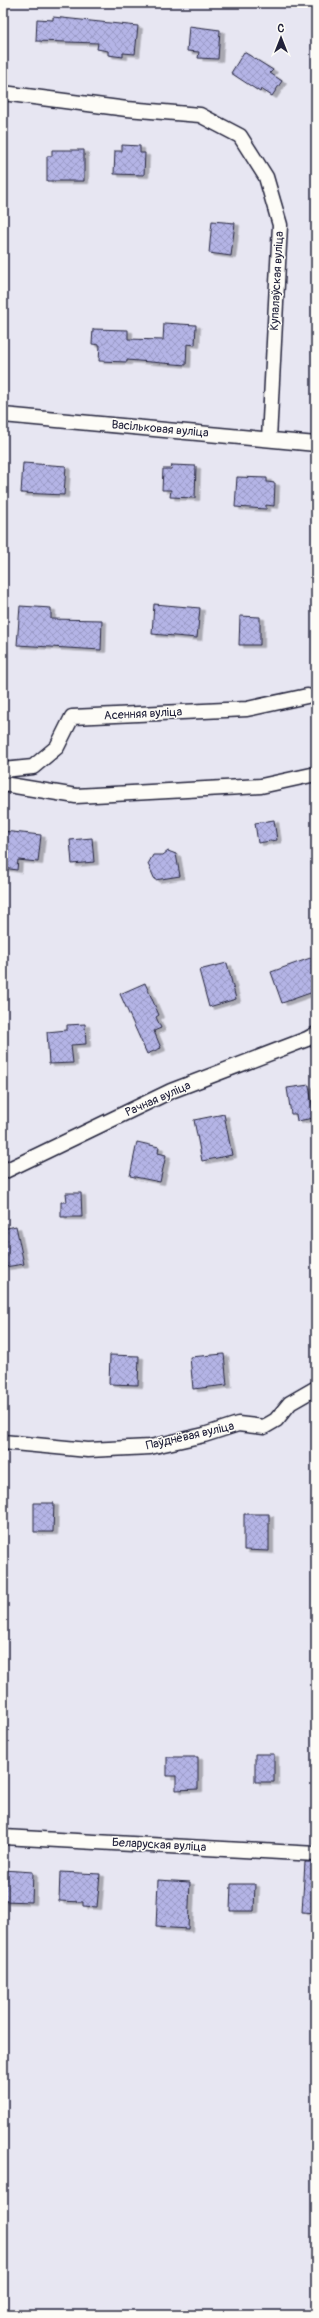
<svg xmlns="http://www.w3.org/2000/svg" width="319" height="2318" viewBox="0 0 319 2318" font-family="Pangolin,sans-serif">
	<defs>
		<pattern id="building-cross-hatch" width="8" height="8" patternUnits="userSpaceOnUse"><rect width="8" height="8" fill="#b4b4e6"/><path d="M0 0l8 8M0 8l8-8" fill="none" stroke="#9a9ac6"/></pattern>
		<filter id="shadow"><feDropShadow dx="4.5" dy="2.5" stdDeviation="0" flood-color="#0004"/></filter>
	</defs>
	<rect width="100%" height="100%" fill="#e7e6f2"/>
	<filter id="ink" filterUnits="userSpaceOnUse"><feTurbulence type="fractalNoise" baseFrequency=".025" numOctaves="2"/><feDisplacementMap in="SourceGraphic" scale="8" xChannelSelector="R" yChannelSelector="G"/><feConvolveMatrix kernelMatrix="1 2 1 2 8 2 1 2 1" color-interpolation-filters="sRGB"/></filter>
	<g filter="url(#ink)">
		<!-- building -->
		<path fill="url(#building-cross-hatch)" stroke="#22223b" filter="url(#shadow)" d="M53,17l85,9 -3,28 -12,-1v4l-15,-2v-4l-11,-2 1,-6 -62,-2 1,-22 16,1z
			M189,26l31,4 -2,29 -20,-1 1,-6 -12,-1z
			M244,52l29,18 -3,3 12,8 -10,15 -11,-7 -1,3 -29,-19z
			M122,145l18,1v7h5l-1,22 -30,-1 1,-23h7z
			M52,150h32v31h-37v-25h5z
			M212,221l23,2 -4,33 -22,-3z
			M164,323l32,2 -1,20 -8,-1 -1,21 -59,-5v2l-28,-1 1,-16 -8,-1 1,-15 35,1v9l35,1z
			M23,463l43,3 -2,29 -43,-2z
			M172,465l24,1 -1,32 -25,-1 1,-7h-9l1,-21h8z
			M237,477l30,1v4l8,1 -1,23 -8,-1v4l-31,-2z
			M154,604l46,4 -3,30 -45,-4z
			M20,606l31,2v11l51,1 -1,30 -84,-5z
			M240,616l20,1v28h-21z
			M274,820l3,20 -19,3 -3,-20z
			M3,831l38,4 -3,27 -20,-2 -1,10 -14,-2z
			M92,838l2,24 -22,2 -2,-24z
			M168,851l8,3 4,22 -25,4 -7,-16 5,-9h10z
			M316,956v35l-34,12 -11,-31z
			M227,963l9,36 -27,8 -10,-37z
			M145,983l14,32 -3,2 5,11 -7,3 7,17 -14,6 -27,-60z
			M85,1024l1,20 -15,1 2,18 -24,1 -2,-32 20,-2v-5z
			M309,1085l5,33 -17,3 -1,-7h-5l-4,-26z
			M224,1114l8,41 -30,6 -8,-41z
			M137,1142l22,5 -1,6 8,2 -6,27 -30,-6z
			M66,1193h15l1,24h-21v-15h6z
			M16,1226l8,38 -19,3 -2,-38z
			M224,1354l3,31 -34,4 -3,-32z
			M110,1355l29,1 -1,29 -29,-1z
			M34,1503h20l-1,29h-19z
			M244,1514h25v37l-25,-1z
			M255,1754h19v28h-19z
			M167,1757h31v32l-22,1v-14h-9z
			M305,1862h11v51l-14,-1z
			M3,1870l30,2 -1,30 -29,-1z
			M60,1872l40,2 -3,33 -14,-1v-4l-24,-1z
			M158,1880l32,2 -2,47 -32,-2z
			M231,1884h24l-1,27h-24z"/>
		<g fill="none" stroke-linecap="round" stroke-linejoin="round">
			<defs>
				<path id="street" d="M3,93l124,16 73,6 40,21 26,41 14,48 -11,214
					M3,415l313,29
					M3,770l30,-3 24,-20 15,-30 175,-8 60,-13
					M3,784l73,12 185,-10 55,-12
					M3,1172l168,-81 136,-52 9,-5
					M3,1442l85,8 62,-3 54,-12 34,-11 26,3 12,-7 14,-17 26,-15
					M3,1837l313,17"/>
			</defs>
			<!-- street casing -->
			<use href="#street" stroke="#22223b" stroke-width="17"/>
			<!-- street -->
			<use href="#street" stroke="#fdfcf7" stroke-width="14"/>
		</g>
	</g>
	<g text-anchor="middle" dominant-baseline="central" stroke-width="3" stroke-linejoin="round" paint-order="stroke">
		<!-- street labels -->
		<g font-size="12" fill="#22223b" stroke="#fdfcf7">
			<text transform="translate(277 281) rotate(-87)">Купалаўская вуліца</text>
			<text transform="translate(160 429) rotate(5)">Васільковая вуліца</text>
			<text transform="translate(143 714) rotate(-3)">Асенняя вуліца</text>
			<text transform="translate(158 1099) rotate(-24)">Рачная вуліца</text>
			<text transform="translate(190 1436) rotate(-13)">Паўднёвая вуліца</text>
			<text transform="translate(159 1845) rotate(3)">Беларуская вуліца</text>
		</g>
	</g>
	<!-- margin -->
	<rect width="319" height="2318" fill="none" stroke="#fdfcf7" stroke-width="16"/>
	<rect x="8" y="8" width="303" height="2302" fill="none" stroke="#22223b" stroke-width="1.5" filter="url(#ink)"/>
	<!-- north arrow -->
	<g transform="translate(281 38)" stroke="#fdfcf7" stroke-width="3" paint-order="stroke">
	<path d="M0-3L7 15L0 10L-7 15Z" fill="#22223b"/>
	<text y="-6" font-size="11" font-weight="bold" text-anchor="middle" fill="#22223b">С</text>
	</g>
</svg>
